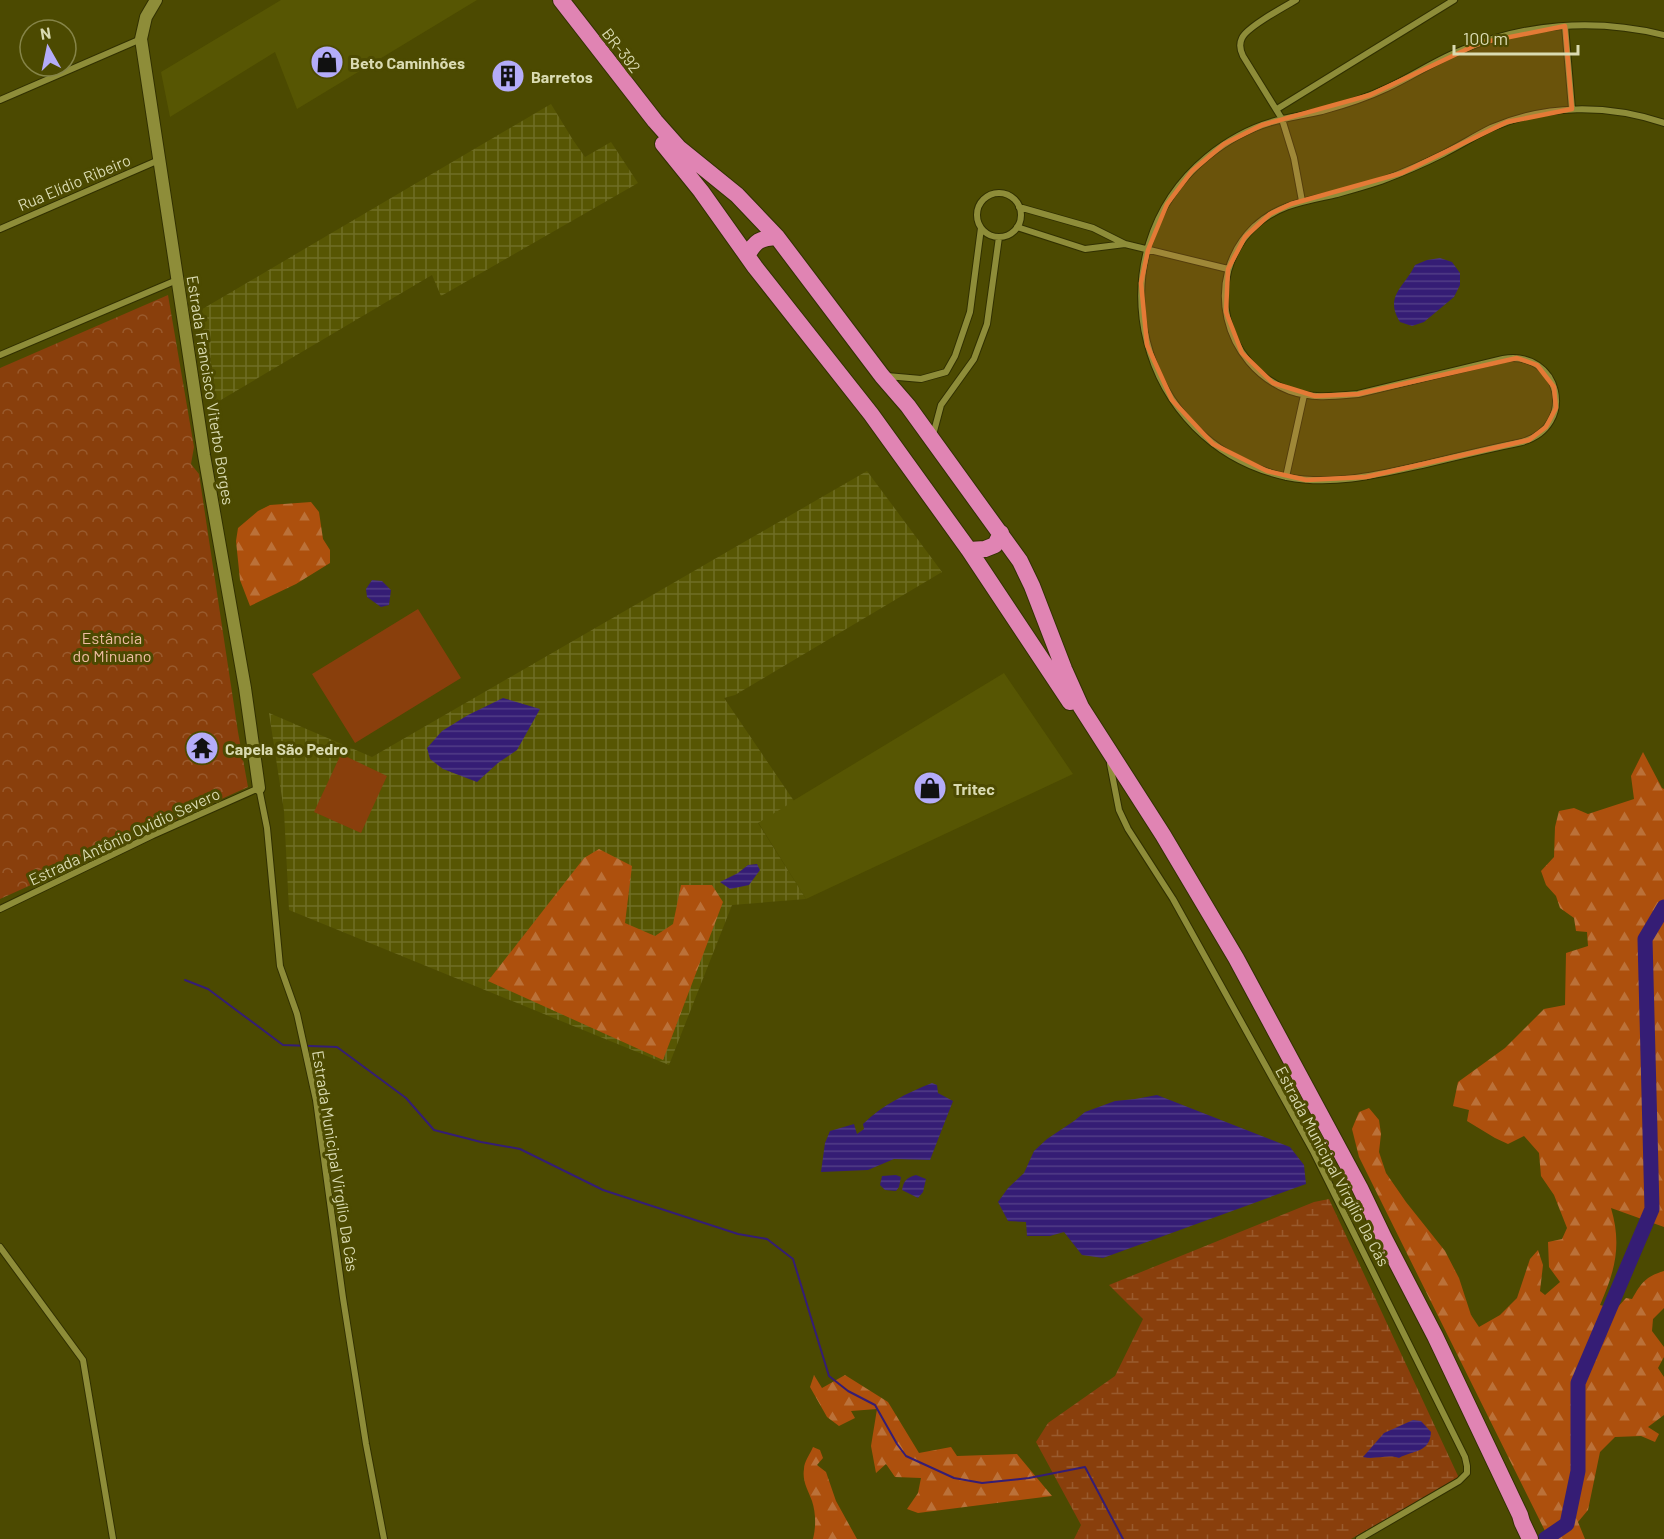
<svg xmlns="http://www.w3.org/2000/svg" width="1664" height="1539" viewBox="0 0 1664 1539" font-family="Barlow,sans-serif">
	<defs>
		<pattern id="industrial-grid" width="8" height="8" patternUnits="userSpaceOnUse" patternTransform="scale(1.5)"><rect width="8" height="8" fill="#575603"/><path d="M0 4h8M4 0v8" fill="none" stroke="#6f6e25"/></pattern>
		<pattern id="forest-firs" width="22" height="20" patternUnits="userSpaceOnUse" patternTransform="scale(1.5)"><rect width="22" height="20" fill="#ad500d"/><path d="M5 1l3.5 6h-7zM16 11l3.5 6h-7z" fill="#bb7139"/></pattern>
		<pattern id="wetland-marsh" width="20" height="14" patternUnits="userSpaceOnUse" patternTransform="scale(1.5)"><rect width="20" height="14" fill="#893f0c"/><path d="M1 5h8M5 5V1M11 12h8M15 12V8" fill="none" stroke="#995a2d"/></pattern>
		<pattern id="park-crowns" width="20" height="18" patternUnits="userSpaceOnUse" patternTransform="scale(1.5)"><rect width="20" height="18" fill="#893f0c"/><path d="M2 6a3 3 0 1 1 6 0M12 15a3 3 0 1 1 6 0" fill="none" stroke="#995a2d"/></pattern>
		<pattern id="water-rules" width="6" height="5" patternUnits="userSpaceOnUse" patternTransform="scale(1.5)"><rect width="6" height="5" fill="#351d75"/><path d="M0 2.5h6" fill="none" stroke="#523d86"/></pattern>
	</defs>
	<rect width="100%" height="100%" fill="#4c4a01"/>
	<!-- built -->
	<path fill="#575603" d="M281,0h196l-180,109 -22,-57 -105,65 -9,-45z
		M1004,673l69,101 -267,125 -48,-77z"/>
	<!-- industrial -->
	<path fill="url(#industrial-grid)" d="M551,104l22,36 12,17 26,-15 27,41 -197,113 -9,-21 -218,129 -15,-93z
		M867,471l75,101 -207,123 -11,3 70,103 -36,22 48,76 -74,6 -63,160 -380,-155 -5,-99 -15,-98 103,44z"/>
	<!-- forest -->
	<path fill="url(#forest-firs)" d="M311,502l8,10 4,27 7,11v13l-34,21 -46,22 -10,-26 -4,-39 2,-13 20,-17 12,-6z
		M1643,752l19,36 2,1v438l-53,-19c11,37 4,63 -11,97l16,4 10,-11 6,1c10,-17 13,-22 32,-28v37l-11,11 -1,12 12,16v10l-6,11 6,9v38l-16,12 11,7 -4,8 -14,-6 -26,1 -15,15 -12,58 -10,12 7,17h-36l-190,-382 -7,-28 7,-17 10,-4 10,12 2,14 -2,18 7,21 20,29 39,49 14,27 12,37 8,12 21,-12 17,-17 13,-39 8,-9 5,15 -3,26 5,4 15,-13 -11,-15 -1,-25 14,-3 5,-11 -13,-33 -13,-19 -2,-23 -15,-17 -16,8 -13,-6 -28,-17 2,-11 -16,-4 5,-24 47,-34 39,-39 21,-4 1,-52 22,-7 -1,-14 -11,-1 -2,-13 -14,-10 -4,-12 -10,-11 -5,-14 13,-14 1,-30 4,-16 15,-3 14,6 46,-15 -3,-23z
		M599,849l33,17 -7,57 30,13 18,-12 8,-39h31l11,17 -60,158 -175,-79 96,-123z
		M814,1375l8,13 23,-13 43,27 31,51 32,-6 6,9 60,-2 35,42 -134,17 -11,-4 11,-16 3,-15 -26,-1 -9,-13 -10,9 -5,-27 6,-37 -26,2 4,7 -16,8 -12,-9 -17,-30z
		M813,1447l7,3 3,8 -6,7 9,7 10,29 21,38h-44c3,-12 3,-26 -1,-38 -4,-11 -10,-20 -8,-32 0,-7 6,-15 9,-22z"/>
	<!-- wetland -->
	<path fill="url(#wetland-marsh)" d="M1329,1199l130,279 -108,61h-277l7,-14 -45,-83 12,-19 67,-47 28,-57 -34,-34 205,-83z"/>
	<!-- park -->
	<path fill="url(#park-crowns)" d="M168,295l26,152 -3,17 8,10 39,258 10,55 -248,112v-531z"/>
	<!-- garden -->
	<path fill="#893f0c" d="M418,609l43,69 -106,65 -43,-69z
		M341,754l46,22 -26,57 -47,-21z"/>
	<!-- water -->
	<path fill="url(#water-rules)" d="M1440,258l12,4 8,11v12l-6,12 -30,25 -12,4 -12,-4c-16,-26 4,-34 15,-57l12,-5z
		M372,580l10,1 9,9 -2,15 -8,2 -14,-10 -1,-8z
		M503,698l37,11 -23,41 -19,13 -21,19 -34,-13 -13,-10 -3,-11 15,-17 26,-16z
		M757,864l3,6 -11,15 -19,4 -10,-7 18,-9 10,-8z
		M932,1083l5,2 1,8 15,8 -23,59 -36,-1 -26,11 -47,2 4,-29 5,-12 24,-7 3,10 7,-5 -1,-5c19,-19 44,-31 69,-41z
		M1157,1095l133,52 14,18 2,19 -203,74 -21,-3 -18,-23 -14,4h-23l-1,-14 -18,-1 -10,-19 10,-14 16,-15 10,-22 13,-12 27,-18 11,-9 30,-11 20,-2z
		M896,1175l5,2 -2,10 -3,4 -11,-1 -5,-5 2,-9z
		M916,1175l10,4 -3,13 -5,6 -16,-8c2,-10 4,-12 14,-15z
		M1413,1420l8,1 10,11c-1,21 -18,18 -32,26 -12,-4 -24,2 -36,-1l21,-24z"/>
	<g fill="none" stroke-linecap="round" stroke-linejoin="round">
		<!-- stream -->
		<path stroke="#351d75" stroke-width="2" d="M185,980l23,9 75,56 54,2 69,51 28,32 47,12 39,7 83,41 135,44 29,5 26,20 36,117 19,15 27,14 22,39 9,12 48,22 28,5 47,-5 56,-11 38,72"/>
		<!-- river -->
		<path stroke="#351d75" stroke-width="15" d="M1545,1539l22,-15 11,-53v-88l74,-174 -7,-270 19,-32"/>
		<defs>
			<path id="street" d="M1296,0c-12,7 -49,27 -54,38 -3,6 -2,12 1,18l39,63 12,39 8,43
				M1565,26l7,83
				M1664,35c-69,-17 -141,-12 -207,17 -24,10 -46,25 -70,36 -21,10 -43,17 -65,23 -13,3 -26,5 -39,8 -27,6 -54,20 -76,38 -117,97 -70,288 80,320 45,9 90,-2 135,-12 33,-8 66,-16 100,-23 56,-16 38,-93 -19,-83l-145,35c-23,2 -45,5 -68,-3 -67,-26 -88,-113 -36,-164 24,-23 52,-26 83,-33 15,-4 29,-8 44,-13 21,-8 42,-17 62,-27 16,-8 32,-18 48,-26 55,-24 116,-24 173,-5
				M0,100l141,-61
				M1277,109l177,-109
				M977 215a22 22 0 1 1 44 0a22 22 0 1 1-44 0Z
				M1019,207l74,21 32,16 103,25
				M1017,227l68,22 40,-5
				M0,229l159,-69
				M0,355l177,-75
				M887,376l34,3 25,-7 9,-16 15,-44 11,-84
				M933,435l8,-30 33,-46 13,-35 12,-87
				M1286,477l18,-82
				M1110,764l9,46 9,19 45,70 140,252 152,306 2,9v7l-8,8 -100,58
				M0,909l153,-74 106,-47 8,40 13,138 17,48 19,86 27,198 23,146 18,95
				M0,1247l83,113 30,179"/>
			<path id="secondary" d="M156,0l-10,17 -5,22 63,416 41,233 14,100"/>
			<path id="highway" d="M561,0l94,121 24,27 58,47 40,42 105,139 26,30 112,155 12,25 32,83 17,38 82,128 73,123 124,230 24,50 51,98 85,179 2,7 8,17
				M663,144l38,47 54,76 116,147 98,136 101,152
				M747,256c8,-15 13,-18 30,-19
				M969,550l16,-1 10,-4 6,-12"/>
		</defs>
		<!-- street casing -->
		<use href="#street" stroke="#313000" stroke-width="8"/>
		<!-- secondary casing -->
		<use href="#secondary" stroke="#313000" stroke-width="14"/>
		<!-- highway casing -->
		<use href="#highway" stroke="#313000" stroke-width="18"/>
		<!-- street -->
		<use href="#street" stroke="#8e8d39" stroke-width="6"/>
		<!-- secondary -->
		<use href="#secondary" stroke="#8e8d39" stroke-width="12"/>
		<!-- highway -->
		<use href="#highway" stroke="#e084b3" stroke-width="16"/>
	</g>
	<!-- marked area -->
	<path fill="#e47a36" fill-opacity="0.2" stroke="#e47a36" stroke-width="4.5" stroke-linejoin="round" d="M1565,26l7,83 -65,13 -105,51 -111,31 -21,10 -25,23 -17,32 -2,43 16,41 31,30 42,13 43,-2 159,-36 20,7 17,22 2,21 -10,19 -17,13 -163,37 -60,3 -39,-9 -54,-27 -41,-44 -25,-55 -6,-62 7,-33 19,-46 25,-33 32,-27 38,-19 108,-30 110,-52z"/>
	<!-- icons -->
	<defs>
		<symbol id="shop-disc" viewBox="-11 -11 22 22"><circle r="9.5" fill="#b4acf9" stroke="#4c4a01"/><path d="M-5-2.5h2.3a2.7 3.5 0 0 1 5.4 0H5L5.5 6h-11ZM-1.5-2.5h3a1.5 2.3 0 0 0-3 0Z" fill="#111"/></symbol>
		<symbol id="building-disc" viewBox="-11 -11 22 22"><circle r="9.5" fill="#b4acf9" stroke="#4c4a01"/><path d="M-4-6H4V6H1V3H-1V6H-4ZM-2.5-4.3h1.7v1.8h-1.7ZM.8-4.3h1.7v1.8H.8ZM-2.5-1h1.7V.8h-1.7ZM.8-1h1.7V.8H.8Z" fill="#111"/></symbol>
		<symbol id="temple-disc" viewBox="-11 -11 22 22"><circle r="9.5" fill="#b4acf9" stroke="#4c4a01"/><path d="M0-6L5-2H3V0L6.5 2.5H4V6H1.5V3h-3V6H-4V2.5H-6.5L-3 0V-2H-5Z" fill="#111"/></symbol>
	</defs>
	<g fill-rule="evenodd">
		<use href="#shop-disc" x="308" y="43" width="38" height="38"/>
		<use href="#building-disc" x="489" y="57" width="38" height="38"/>
		<use href="#temple-disc" x="183" y="729" width="38" height="38"/>
		<use href="#shop-disc" x="911" y="769" width="38" height="38"/>
	</g>
	<g text-anchor="middle" dominant-baseline="central" stroke-width="6" stroke-linejoin="round" paint-order="stroke">
		<!-- street labels -->
		<g font-size="16" fill="#dadbb2" stroke="#4c4a01">
			<text transform="translate(622 50) rotate(52)">BR-392</text>
			<text transform="translate(74 182) rotate(-23)">Rua Elídio Ribeiro</text>
			<text transform="translate(211 390) rotate(81)">Estrada Francisco Viterbo Borges</text>
			<text transform="translate(124 836) rotate(-25)">Estrada Antônio Ovidio Severo</text>
			<text transform="translate(336 1161) rotate(81)">Estrada Municipal Virgílio Da Cás</text>
			<text transform="translate(1333 1166) rotate(62)">Estrada Municipal Virgílio Da Cás</text>
		</g>
		<!-- poi labels -->
		<g font-size="16" font-weight="bold" fill="#dadbb2" stroke="#4c4a01" text-anchor="start">
			<text x="350" y="62">Beto Caminhões</text>
			<text x="531" y="76">Barretos</text>
			<text x="225" y="748">Capela São Pedro</text>
			<text x="953" y="788">Tritec</text>
		</g>
		<!-- park labels -->
		<g font-size="16" fill="#eebca2" stroke="#4c4a01">
			<text x="112" y="637">Estância<tspan x="112" dy="18">do Minuano</tspan></text>
		</g>
	</g>
	<!-- north arrow -->
	<g transform="translate(48 48) rotate(351)"><circle r="28" fill="#4c4a01" stroke="#858448" stroke-width="1.5"/>
	<path d="M0-4.5L10 22L0 15L-10 22Z" fill="#b4acf9"/>
	<text y="-9" font-size="16" font-weight="bold" text-anchor="middle" fill="#dadbb2">N</text>
	</g>
	<!-- scale -->
	<path d="M1454 45v9h124v-9" fill="none" stroke="#dadbb2" stroke-width="3"/>
	<text x="1463" y="45" font-size="18" fill="#dadbb2" stroke="#4c4a01" stroke-width="4.5" paint-order="stroke">100 m</text>
</svg>
